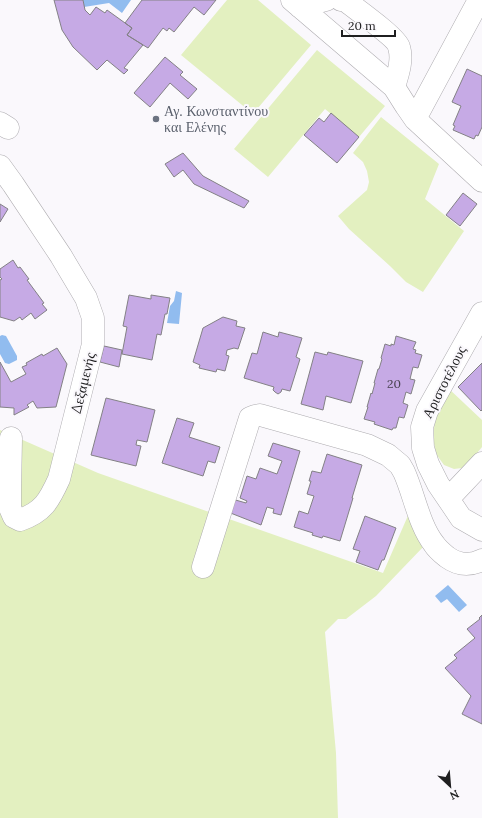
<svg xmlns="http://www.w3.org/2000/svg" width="482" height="818" viewBox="0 0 482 818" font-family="Lora,serif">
	<rect width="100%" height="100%" fill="#faf8fc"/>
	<!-- green -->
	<path fill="#e3f0c0" d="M227,0h31l53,45 -58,69 -72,-59z
		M317,50l68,56 -26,31 -34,-28 -57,68 -34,-28z
		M381,117l58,47 -14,35 39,32 -41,61 -17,-10 -16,-16 -41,-37 -11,-13 29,-26 2,-8 -2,-11 -4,-9 -10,-9z
		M447,387l35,33v27l-13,16 -7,5 -8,1 -10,-4 -8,-11 -3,-16 3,-28z
		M0,430l98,43 285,100 27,-62 15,34 -49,51 -30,23h-8l-13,13 11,121 2,65h-338z"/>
	<!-- water -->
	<path fill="#91bcef" d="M83,0h48l-9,13 -13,-10 -25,4z
		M176,291l6,2 -3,31 -12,-1 3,-17 4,-5z
		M2,335l4,1 11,20v4l-8,4 -4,-1 -5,-9v-18z
		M448,585l19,20 -8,7 -12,-13 -6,4 -6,-7z"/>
	<!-- building -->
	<path fill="#c6aae5" stroke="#838185" d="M54,0h29l2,10 5,5 6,-8 9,6 2,-3 25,18 -5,7 16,10 -19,23 4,2 -4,4 -17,-14 -10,10 -24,-23 -11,-17z
		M142,0h74l-12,15 -10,-8 -20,25 -5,-4 -2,3 -4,-3 -15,20 -21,-13 5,-7 -7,-5z
		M165,57l18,15 -3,3 17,14 -9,10 -18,-16 -20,24 -16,-14z
		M467,69l15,7v51l-4,9 -2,-1 -2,4 -21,-9 2,-4 -2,-1 8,-19 -9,-4z
		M331,113l28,24 -22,26 -33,-28 15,-17 5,4z
		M183,153l20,23 46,25 -5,7 -50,-24 -11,-14 -9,7 -9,-13z
		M463,193l14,11 -17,22 -14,-11z
		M0,204l8,5 -8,13z
		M13,260l5,8 2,-1 9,12 -2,1 17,23 -2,1 5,6 -12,9 -4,-6 -9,7 -2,-3 -6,4 -14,-4v-37l2,-1 -2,-2v-8z
		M129,295l22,4v-4l19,3 -3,16h-2l-4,21 -4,-1 -5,26 -30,-6 5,-27 -4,-1z
		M223,317l14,4 -1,5 9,2 -7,21 -4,-1 -7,2 -1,5 3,1 -4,15 -8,-2 -1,3 -17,-4 1,-3 -7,-3 10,-34z
		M263,332l15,5 1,-5 23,6 -6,19 4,2 -10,32 -8,-2 -1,3 -3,2 -3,-2 -2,-2 1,-3 -30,-9 8,-25 5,1z
		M396,336l20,6 -3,7 3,1 -1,3 7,2 -4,13 -5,-1 -3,12 5,1 -4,14 -5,-2 -3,11 5,2 -4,13 -5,-1 -3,11h-3l-1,2 -18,-6 1,-2 -11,-3 4,-12h-1l4,-14 1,1 3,-11h-1l4,-14h1l3,-10 -1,-1 4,-14 6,2v-2l3,1z
		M104,346l18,4 -3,17 -19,-5z
		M57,348l10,16 -11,43 -19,1 -4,-7 -6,4 2,2 -15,8v-7l-14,-1v-45l11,20 15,-8 -4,-7 5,-2 -1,-2 16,-9 1,2z
		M315,352l12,3 1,-3 35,9 -12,42 -25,-7 -3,14 -22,-6z
		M482,363v47l-1,1 -23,-24z
		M106,398l49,12 -8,32 -10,-2 -1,5 5,1 -5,20 -45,-11z
		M177,418l17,5 -5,14 31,10 -5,16 -7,-2 -5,15 -41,-13z
		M273,443l27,8 -19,64 -8,-2 1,-4 -7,-2 -6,18 -33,-13 4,-13 14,4 1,-2 -7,-3 7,-22 9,3 4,-11 17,6 5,-13 -14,-5z
		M327,454l35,11 -10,33h1l-13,43 -17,-5 -1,2 -10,-3 1,-2 -19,-6 5,-16 9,3 6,-18 -7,-2 4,-13h-2l3,-10 9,2z
		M365,516l31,12 -12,32h-2l-4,10 -22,-8 4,-11 -7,-2z
		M482,615v109l-20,-10 9,-18 -26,-28 12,-10 -3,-3 21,-17 -8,-9 13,-10 -1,-1z"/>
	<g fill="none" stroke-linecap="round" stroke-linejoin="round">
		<defs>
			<path id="minor" d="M292,0l102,87 12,19 9,13 67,62
				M341,0l5,1c10,8 51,37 53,46 4,13 -1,27 -5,40
				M300,7l26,-7
				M415,119l64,-119
				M0,123l8,5
				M0,166l13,18 48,72 25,42 7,20v26l-34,135c-10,22 -16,33 -39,41l-6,-3 -4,-9v-17l1,-53
				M482,313l-55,98 -5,16 1,21 5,16 10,20 23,34 21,12
				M448,499l34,-36
				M203,567l47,-149 5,-2 5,-1 107,30 21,10 12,10 4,7c10,22 15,53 30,72 3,5 8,9 13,13 11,8 23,9 35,3"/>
		</defs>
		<!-- minor casing -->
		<use href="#minor" stroke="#aeacb0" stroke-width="23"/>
		<!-- minor -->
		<use href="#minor" stroke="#fff" stroke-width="22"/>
	</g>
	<!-- markers -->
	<circle fill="#6b7280" stroke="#faf8fc" stroke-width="1.5" cx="156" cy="119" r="4"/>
	<g text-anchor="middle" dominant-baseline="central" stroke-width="4" stroke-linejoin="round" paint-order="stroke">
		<!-- number labels -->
		<g font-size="12" fill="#494251">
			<text x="394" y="383">20</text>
		</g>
		<!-- worship labels -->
		<g font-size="14" fill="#5b616d" stroke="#faf8fc" text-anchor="start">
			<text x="164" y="111">Αγ. Κωνσταντίνου<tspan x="164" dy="16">και Ελένης</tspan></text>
		</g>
		<!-- street labels -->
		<g font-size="14" fill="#1f1f20" stroke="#faf8fc">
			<text transform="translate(444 382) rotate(-63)">Αριστοτέλους</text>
			<text transform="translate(83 383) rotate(-76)">Δεξαμενής</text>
		</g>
	</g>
	<!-- north arrow -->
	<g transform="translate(450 786) rotate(154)" stroke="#faf8fc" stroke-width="3" paint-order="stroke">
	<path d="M0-3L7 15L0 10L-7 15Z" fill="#1f1f20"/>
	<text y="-6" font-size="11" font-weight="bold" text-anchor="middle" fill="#1f1f20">N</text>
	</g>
	<!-- scale -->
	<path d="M342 30v6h53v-6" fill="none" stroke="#1f1f20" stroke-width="2"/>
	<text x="348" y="30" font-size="12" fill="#1f1f20" stroke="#faf8fc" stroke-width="3" paint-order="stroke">20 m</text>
</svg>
